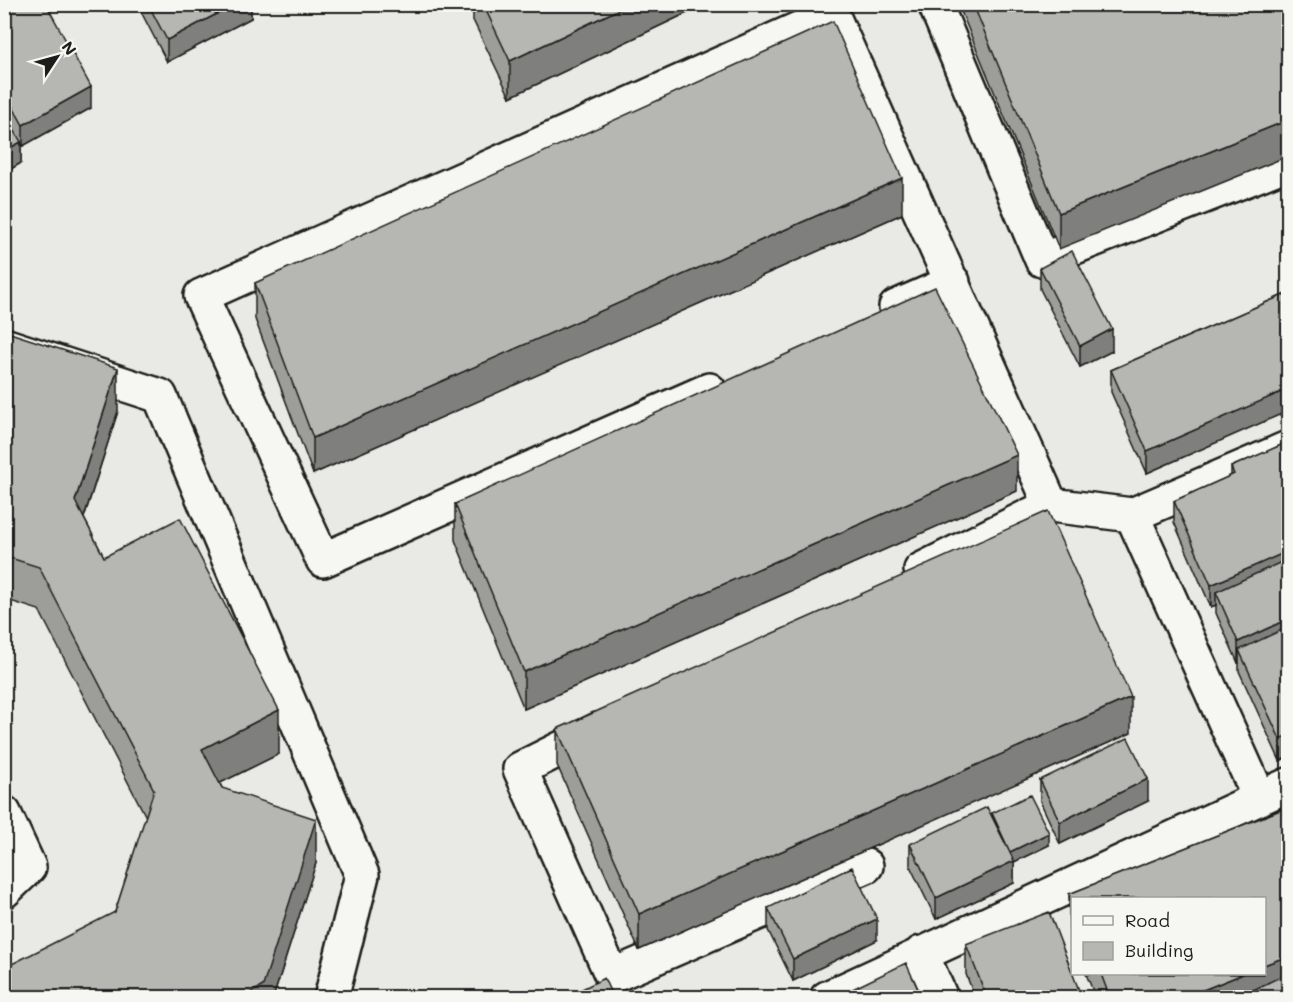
<svg xmlns="http://www.w3.org/2000/svg" width="1293" height="1002" viewBox="0 0 1293 1002" font-family="Mali,sans-serif">
	<rect width="100%" height="100%" fill="#e9e9e5"/>
	<filter id="ink" filterUnits="userSpaceOnUse"><feTurbulence type="fractalNoise" baseFrequency=".0167" numOctaves="2"/><feDisplacementMap in="SourceGraphic" scale="12" xChannelSelector="R" yChannelSelector="G"/><feConvolveMatrix kernelMatrix="1 2 1 2 8 2 1 2 1" color-interpolation-filters="sRGB"/></filter>
	<g filter="url(#ink)">
		<g fill="none" stroke-linecap="round" stroke-linejoin="round">
			<defs>
				<path id="minor" d="M935,4l107,256 246,-97
					M896,307l57,-25
					M4,345l156,51 202,479 -31,123
					M709,390l-386,170 -122,-264 631,-282 219,491
					M921,570l130,-65 81,10
					M598,730l-78,39 92,207 254,-110
					M1259,797l-127,-282 156,-67
					M4,813l25,54 -25,24
					M921,953l20,45
					M827,998l461,-213"/>
			</defs>
			<!-- minor casing -->
			<use href="#minor" stroke="#1c1c1c" stroke-width="38"/>
			<!-- minor -->
			<use href="#minor" stroke="#f6f6f2" stroke-width="33"/>
		</g>
		<!-- wall -->
		<path fill="#9d9d9a" stroke="#1c1c1c" stroke-width="1.5" d="M137,4h114v14l-84,44z
			M473,4h233l-196,93 -37,-77z
			M958,4h330l-229,245z
			M4,14l87,94 -68,38 -2,-3v20l-17,10z
			M902,214l-589,260 -58,-155v-36z
			M1040,268l72,83 -32,16 -40,-78z
			M1288,293v118l-141,62 -36,-81v-22z
			M4,331l114,80 -34,107 20,39 175,197 -59,29 2,5 94,75 -43,135h-269l111,-86 31,-95 -107,-207 -35,-11z
			M1288,442l-8,319 -41,-90v-8h-1l-22,-50v-8l-5,2 -37,-85v-21l57,-25v-9z
			M1017,491l-493,218 -69,-169v-36z
			M557,729l574,4 -492,217 -82,-185z
			M1040,780l108,21 -88,43 -20,-43z
			M1288,807v191h-192l-10,-24h178v-76h-192v41l-3,-9v-36z
			M992,813l57,32 -35,17v21l-78,36 -26,-53v-22l82,-27z
			M768,908l109,32 -84,41 -25,-51z
			M966,944l116,54h-107l-9,-24z"/>
		<!-- shaded-wall -->
		<path fill="#7f7f7d" stroke="#1c1c1c" stroke-width="1.5" d="M236,4h15v14l-84,44v-22z
			M630,4h76l-196,93v-36z
			M91,87v21l-68,38v-21z
			M1288,120v36l-229,93v-36z
			M21,142v21l-17,10v-22z
			M902,178v36l-589,260v-36z
			M1112,329v22l-32,16v-21z
			M118,368v43l-43,134v-44z
			M1288,389v22l-141,62v-22z
			M1017,455v36l-493,218v-37z
			M1288,551v22l-72,19v13l-5,2v-22z
			M1288,619v21l-49,10v13h-1v-21z
			M1131,697v36l-492,217v-36z
			M279,710v44l-77,38v-43z
			M1288,735v22l-8,4v-22z
			M1148,779v22l-88,43v-22z
			M316,819v44l-43,135h-32z
			M1049,833v12l-35,17v21l-78,36v-21l74,-35v-11z
			M877,919v21l-84,41v-22z
			M1288,956v36l-14,6h-91l60,-24h21v-9z"/>
		<!-- building -->
		<path fill="#b6b6b3" stroke="#1c1c1c" stroke-width="1.5" d="M22,4h24l45,83 -68,38 -19,-34v-77z
			M148,4h88l-69,36z
			M483,4h147l-120,57z
			M973,4h315v116l-229,93z
			M833,21l69,157 -589,260 -58,-155z
			M4,112l17,30 -17,9z
			M1072,251l40,78 -32,17 -40,-78z
			M935,287l82,168 -493,217 -69,-168z
			M1288,293v96l-141,62 -36,-81z
			M4,331l114,37 -43,133 29,56 76,-39 99,192 -77,39 20,39 94,31 -53,167 -22,12h-237v-30l111,-56 39,-122 -115,-223 -35,-11z
			M1288,442v109l-77,34 -37,-84 60,-27 -3,-7z
			M1048,511l83,186 -492,217 -82,-185z
			M1288,559v60l-50,23 -22,-50z
			M1288,627v108l-8,4 -41,-89z
			M1128,738l20,41 -88,43 -20,-42z
			M1030,795l19,38 -39,19 -18,-39z
			M987,807l27,54 -78,37 -26,-54z
			M1288,807v149l-24,9v-67h-192v5l-3,-9z
			M852,867l25,52 -84,40 -25,-51z
			M1049,912l33,86h-95l-21,-54z
			M906,963l16,35h-88z
			M1288,973v25h-51z
			M1101,974h142l-60,24h-73z
			M604,978l9,20h-49z"/>
	</g>
	<!-- margin -->
	<rect width="1293" height="1002" fill="none" stroke="#f6f6f2" stroke-width="24"/>
	<rect x="12" y="12" width="1269" height="978" fill="none" stroke="#1c1c1c" stroke-width="2" filter="url(#ink)"/>
	<!-- legend -->
	<rect x="1071" y="897" width="195" height="78" fill="#f6f6f2" stroke="#9f9f9c" stroke-width="1.5"/>
	<rect x="1083" y="916" width="30" height="9" fill="#f6f6f2" stroke="#9f9f9c" stroke-width="1.5"/>
	<text x="1125" y="927" font-size="18" fill="#1c1c1c">Road</text>
	<rect x="1083" y="942" width="30" height="18" fill="#b6b6b3" stroke="#9f9f9c" stroke-width="1.5"/>
	<text x="1125" y="957" font-size="18" fill="#1c1c1c">Building</text>
	<!-- north arrow -->
	<g transform="translate(57 57) rotate(54)" stroke="#f6f6f2" stroke-width="4.5" paint-order="stroke">
	<path d="M0-4.5L10 22L0 15L-10 22Z" fill="#1c1c1c"/>
	<text y="-9" font-size="16" font-weight="bold" text-anchor="middle" fill="#1c1c1c">N</text>
	</g>
</svg>
